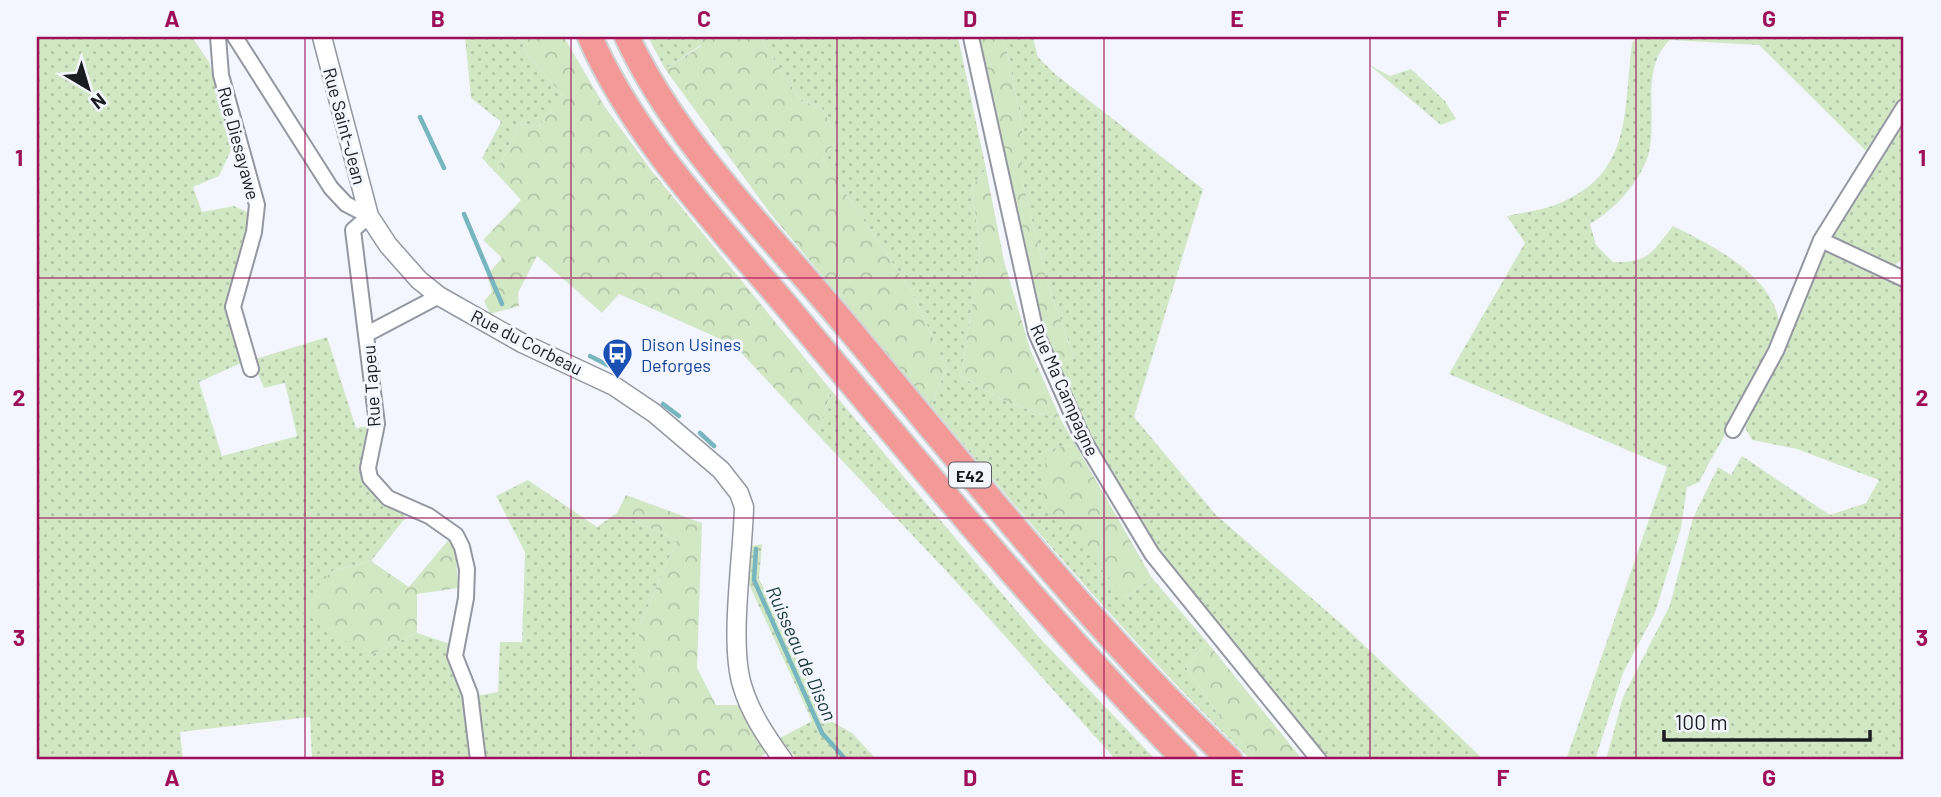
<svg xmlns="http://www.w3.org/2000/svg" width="1941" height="797" viewBox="0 0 1941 797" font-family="Barlow,sans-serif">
	<defs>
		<pattern id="grass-dots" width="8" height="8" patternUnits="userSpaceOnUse" patternTransform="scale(1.75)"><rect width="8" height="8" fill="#d2e8c5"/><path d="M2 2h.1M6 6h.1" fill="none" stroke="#b4c6a9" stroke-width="1.8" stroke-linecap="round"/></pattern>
		<pattern id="forest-crowns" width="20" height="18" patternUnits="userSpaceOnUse" patternTransform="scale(1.75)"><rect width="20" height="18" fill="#d2e8c5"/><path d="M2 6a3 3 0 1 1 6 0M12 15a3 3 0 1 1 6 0" fill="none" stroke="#b4c6a9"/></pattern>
	</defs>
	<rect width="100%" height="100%" fill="#f3f6fe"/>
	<!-- grass -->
	<path fill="url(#grass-dots)" d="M37,37h155l17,25 25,82 -15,32 -26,11 9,25 32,-6 15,7 -19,97 11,53 -42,19 23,74 75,-20 -12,-53 -21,5 -12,-28 75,-23 29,91 13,-2c-13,59 -13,57 37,91l-35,44 -39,10 36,85 49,-23 36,12 -2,14 13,39 6,62h-158l-2,-43 -130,15 3,28h-146z
		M465,37h55l7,18 36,40 -24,31 -20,-2 -23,49 -14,-15 19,-36 -30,-24z
		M648,37h49l4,8 -36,24z
		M759,37h199l28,132 -14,17 8,65 -19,126 48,26 52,17 14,24 -29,6 80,147 26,-19 55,64 -21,25 41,60 31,33h-7c-115,-111 -218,-233 -321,-355l17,-36 -35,-77 -90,-134 17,-19 -18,-32 -20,-6z
		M1004,37h29l5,20 17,17 148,115 -69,228 82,98 129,112 139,133h-158l-150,-180 -96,-151 -24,-65 18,-7 -26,-72 -26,-106v-53z
		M1637,37h267v57l-34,61 -111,-110 -89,-5c-32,29 -10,83 -23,119 -10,26 -33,51 -57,65l6,21 17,17c36,1 39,-10 60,-36 41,20 105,52 107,104 1,20 -68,121 -80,152l-13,5 -6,41 -26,85 -32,60 -28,87h-29l101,-293 -218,-93 76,-131 -18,-27c17,-4 37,-6 53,-13 73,-31 63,-91 72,-160z
		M1368,64l22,12 21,-7 34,32 11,18 -15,6z
		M1904,121v136l-11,10 -65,-28z
		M1825,246l79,39v475h-298l17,-63 47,-92 23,-87 25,-51 13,8 11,-19 88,59 36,-12 13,-23 -82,-31 -45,-9 -9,-16 50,-94z
		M831,390l205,244 120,126h-40l-167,-186 -131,-139z
		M528,480l69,47 20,-14 60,27 -38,87v121l5,12h-162l-6,-64 22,-4 2,-50h22l3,-90 -29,-56z
		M762,544l-3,35 48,92 5,23 19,27 21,12 25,27h-80l-17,-22 32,-17 -65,-141 5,-34z"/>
	<!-- forest -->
	<path fill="url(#forest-crowns)" d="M520,37h44l41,70 46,63 180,220 -13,45 -84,-90 -115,-51 -17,19 -65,-57 -19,37 1,13 -29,8 -6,-13 8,-9 -5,-17 15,-17 -19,-18 38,-40 -25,-27 23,-49 20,2 24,-31 -36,-40z
		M697,37h62l42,64 20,6 18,32 -17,19 90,134 35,77 -17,36 -160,-192 -105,-144 36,-23z
		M976,37h28l18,89v53l26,106 26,72 -18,7 -17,-43z
		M986,169l18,92 26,88 31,71 -52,-17 -48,-26 19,-126 -8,-65z
		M1075,444l77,134 -26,19 -83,-93 3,-54z
		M626,495l76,28 -5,145 19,37h23l28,47 -10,8h-113l-5,-12v-121l38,-87 -60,-27z
		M450,538l6,19 2,31 -41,6v39l-49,23 -70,-47 34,-38 39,-10 38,26z
		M1207,642l96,118h-45l-31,-33 -41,-60z"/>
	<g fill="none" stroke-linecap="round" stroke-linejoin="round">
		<!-- stream -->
		<path stroke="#77b6bf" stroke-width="4.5" d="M420,117l24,51
			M464,214l38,90
			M590,356l29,15
			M663,404l16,12
			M700,433l14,13
			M756,549l-2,31 68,153 24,27"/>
		<defs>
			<path id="minor" d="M218,37l3,38 36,130 -3,27 -21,75 18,62
				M235,37l96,151 15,16 23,12 -16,14 24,194 -9,44 2,10 18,20 41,18 27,19 6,12 5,22 -1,29 -11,58 15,38 8,66
				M971,37l65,296 47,106 69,115 167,206
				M1821,240l83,39
				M367,334l72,-38
				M1733,430l43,-79 45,-111 83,-133"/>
			<path id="tertiary" d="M322,37l47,179 19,29 31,35 20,16 83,47 92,43 40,27 67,57 18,23 5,14c-1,48 -15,135 -2,178 8,28 24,51 41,75"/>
			<path id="motorway" d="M590,37c47,107 136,196 210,285 125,149 249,300 385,438
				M627,37c50,107 142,196 217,286 125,149 245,302 386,437"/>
		</defs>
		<!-- minor casing -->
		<use href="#minor" stroke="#9497a1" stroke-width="18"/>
		<!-- tertiary casing -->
		<use href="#tertiary" stroke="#9497a1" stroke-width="21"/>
		<!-- motorway casing -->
		<use href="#motorway" stroke="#d1d2d2" stroke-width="28"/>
		<!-- minor -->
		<use href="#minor" stroke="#fff" stroke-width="14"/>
		<!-- tertiary -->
		<use href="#tertiary" stroke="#fff" stroke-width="18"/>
		<!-- motorway -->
		<use href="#motorway" stroke="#f39a99" stroke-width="24"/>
	</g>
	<!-- grid -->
	<path fill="none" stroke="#9e0f5a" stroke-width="2" stroke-opacity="0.55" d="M305,37v723M571,37v723M837,37v723M1104,37v723M1370,37v723M1636,37v723M37,278h1867M37,518h1867"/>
	<!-- icons -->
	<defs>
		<symbol id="bus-pin" viewBox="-11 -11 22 30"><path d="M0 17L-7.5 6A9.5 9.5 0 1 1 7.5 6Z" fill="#1a4fb4" stroke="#f3f6fe"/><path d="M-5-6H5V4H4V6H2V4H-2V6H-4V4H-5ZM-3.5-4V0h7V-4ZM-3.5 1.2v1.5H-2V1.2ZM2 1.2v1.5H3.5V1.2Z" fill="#fff"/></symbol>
	</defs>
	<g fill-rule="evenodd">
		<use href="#bus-pin" x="600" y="336" width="35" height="47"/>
	</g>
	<g text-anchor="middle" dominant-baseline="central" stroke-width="6" stroke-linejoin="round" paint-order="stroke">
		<!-- shield labels -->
		<rect fill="#f3f6fe" stroke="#5c5d63" stroke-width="2" x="949" y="462.5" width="42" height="25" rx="5"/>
		<g font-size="16" font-weight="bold" fill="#1b1c20">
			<text x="970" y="475">E42</text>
		</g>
		<!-- street labels -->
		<g font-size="18" fill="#1b1c20" stroke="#f3f6fe">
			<text transform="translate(345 126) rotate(75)">Rue Saint-Jean</text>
			<text transform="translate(239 143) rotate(75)">Rue Diesayawe</text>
			<text transform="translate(527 342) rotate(27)">Rue du Corbeau</text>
			<text transform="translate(371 386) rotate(-94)">Rue Tapeu</text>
			<text transform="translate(1065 390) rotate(66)">Rue Ma Campagne</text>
		</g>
		<!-- transit labels -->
		<g font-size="18" fill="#164399" stroke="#f3f6fe" text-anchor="start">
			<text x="641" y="344">Dison Usines<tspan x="641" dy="21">Deforges</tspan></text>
		</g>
		<!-- water labels -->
		<g font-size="19" font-style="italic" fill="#17373c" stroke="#f3f6fe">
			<text transform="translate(802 653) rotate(66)">Ruisseau de Dison</text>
		</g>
	</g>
	<!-- border -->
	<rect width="1941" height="797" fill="none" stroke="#f3f6fe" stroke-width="77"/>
	<!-- north arrow -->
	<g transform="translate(88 88) rotate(142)" stroke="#f3f6fe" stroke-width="5" paint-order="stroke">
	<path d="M0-5L12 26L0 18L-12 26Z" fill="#1b1c20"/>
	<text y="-10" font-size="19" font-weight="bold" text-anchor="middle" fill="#1b1c20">N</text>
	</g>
	<!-- scale -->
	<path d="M1664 730v10h206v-10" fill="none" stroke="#1b1c20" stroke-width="3.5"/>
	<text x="1675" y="730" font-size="21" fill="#1b1c20" stroke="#f3f6fe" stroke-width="5" paint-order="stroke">100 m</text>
	<rect x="38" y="38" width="1864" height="720" fill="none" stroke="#9e0f5a" stroke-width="2.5"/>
	<g font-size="23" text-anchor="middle" font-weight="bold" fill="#9e0f5a">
		<text x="172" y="27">A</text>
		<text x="438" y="27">B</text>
		<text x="704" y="27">C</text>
		<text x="970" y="27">D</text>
		<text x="1237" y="27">E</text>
		<text x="1503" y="27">F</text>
		<text x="1769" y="27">G</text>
		<text x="19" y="166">1</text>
		<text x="1922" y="166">1</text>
		<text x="19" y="406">2</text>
		<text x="1922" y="406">2</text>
		<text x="19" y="646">3</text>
		<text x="1922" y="646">3</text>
		<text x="172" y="786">A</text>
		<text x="438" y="786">B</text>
		<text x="704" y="786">C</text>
		<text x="970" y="786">D</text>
		<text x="1237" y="786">E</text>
		<text x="1503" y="786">F</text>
		<text x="1769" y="786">G</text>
	</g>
</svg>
